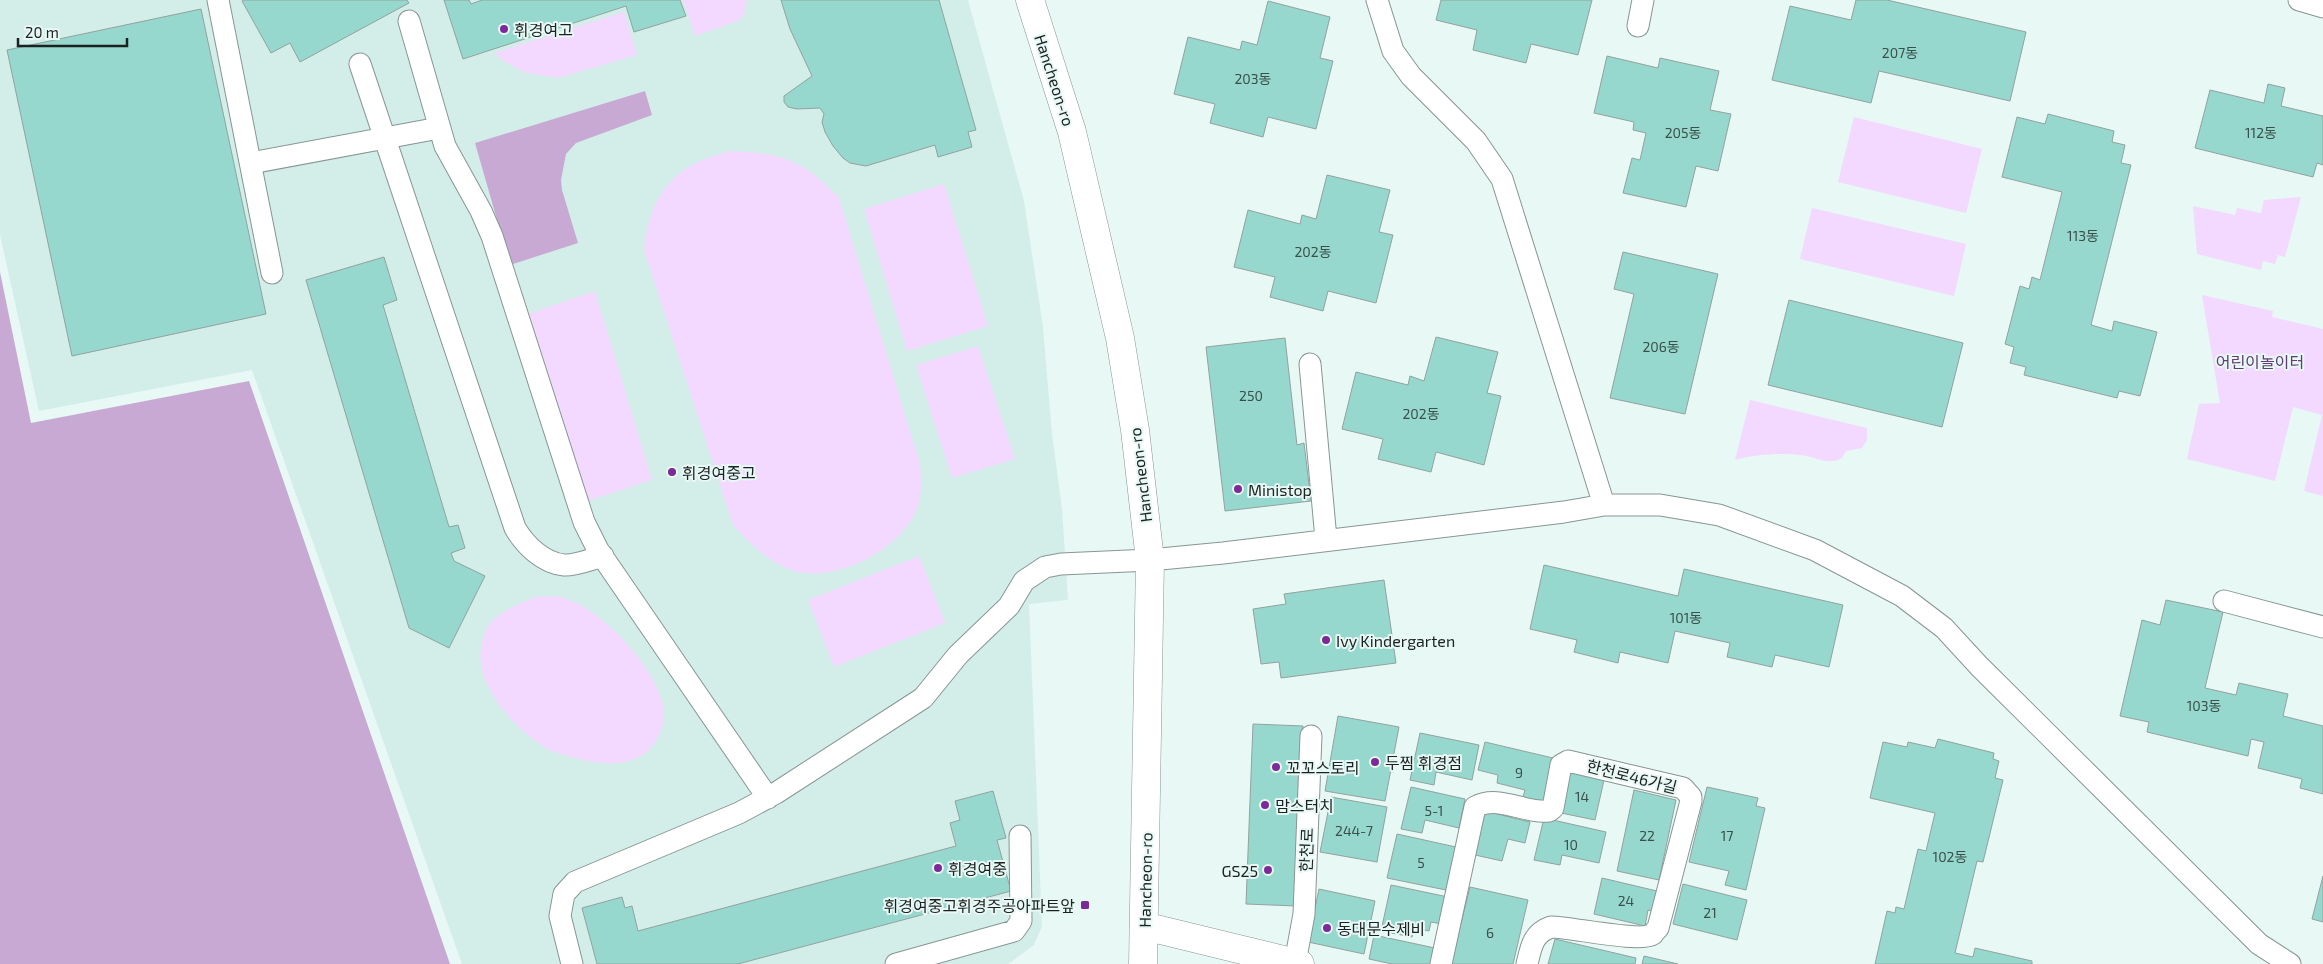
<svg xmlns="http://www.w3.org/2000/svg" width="2323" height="964" viewBox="0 0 2323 964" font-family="'Exo 2','Noto Sans KR',sans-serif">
	<rect width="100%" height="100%" fill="#e7f8f5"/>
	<!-- built -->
	<path fill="#d3eee9" d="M0,0h968l56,201 19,126 9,107 10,75 6,91 -39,4 13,322 -8,19 -26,19h-546l-210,-594 -213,41 -39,-176z"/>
	<!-- green -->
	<path fill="#f3d8ff" d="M683,0h64l-3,15 -6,6 -43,15z
		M624,12l13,43 -79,23 -32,-5 -21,-11 -11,-9z
		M1854,117l128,32 -16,64 -128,-31z
		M732,151c49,2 73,10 107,47l81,266c1,12 2,26 -1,38 -10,42 -73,76 -115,71 -29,-4 -53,-28 -71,-48l-89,-275c6,-57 31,-87 88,-99z
		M944,184l44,142 -81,25 -43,-142z
		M2301,197l-16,60 -7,-2 -3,9 -12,-3 -2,9 -64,-16 -4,-48 42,9 2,-7 24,5 3,-13z
		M1812,208l154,36 -12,52 -154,-37z
		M595,291l57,189 -68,22 -59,-187z
		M2202,295l71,16 -1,6 51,12v167l-19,-5 18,-76 -29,-8 -18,74 -88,-22 12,-55 21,-1z
		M978,346l37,113 -63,19 -36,-113z
		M1750,400l117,28v12l-5,8 -16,3 -4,7c-14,8 -25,-1 -41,-3 -21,-2 -45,-1 -66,5z
		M919,556l26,67 -111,44 -26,-67z
		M534,597c9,0 20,-2 30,1 38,11 95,72 100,112 1,9 -3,21 -7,29 -18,33 -62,26 -92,16 -7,-2 -15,-4 -21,-8 -35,-23 -81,-73 -57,-119 8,-16 32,-23 47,-31z"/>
	<!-- forest -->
	<path fill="#c7a9d4" d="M645,91l7,24 -76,28 -10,11 -5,26 1,10 16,53 -68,22 -35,-122z
		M0,272l31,151 218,-42 201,583h-450z"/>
	<!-- building -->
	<path fill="#96d8cd" stroke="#92a29f" d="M244,0h163l2,3 -109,59 -10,-19 -19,10 -29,-52z
		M444,0h25l2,4 11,-4h198l6,16 -52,16 -8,-26 -163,53z
		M781,0h158l37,130 -8,2 4,15 -34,10 -3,-12 -69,21 -16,-3 -7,-5 -10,-12 -8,-14 -3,-10 2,-8 -4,-6 -23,1 -9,-2 -4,-5v-6l28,-20 -22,-47z
		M1441,0h151l-14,55 -47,-11 -5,19 -53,-13 4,-20 -41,-10z
		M1856,0h31l139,32 -16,69 -131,-30 -8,32 -99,-23 18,-74 61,14z
		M1268,1l62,16 -10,41 13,3 -17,68 -48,-12 -5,20 -53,-14 5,-19 -41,-10 14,-57 52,13 2,-9 15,4z
		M201,9l65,305 -194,42 -65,-306z
		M1607,56l51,12 2,-10 59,13 -9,39 21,4 -13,57 -22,-5 -10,41 -63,-14 9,-35 8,2 6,-27 -13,-3 1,-8 -40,-9z
		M2268,84l17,4 -4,18 42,10v49l-6,-2 -4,14 -118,-29 15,-58 54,13z
		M2048,114l66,17 -2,11 13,3 -4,18 10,2 -40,160 21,6 2,-10 43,11 -17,64 -21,-5 -2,7 -93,-23 2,-8 -16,-4 4,-16 -9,-3 15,-58 9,3 3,-12 8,3 22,-88 -60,-15 15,-60 28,7z
		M1327,175l63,15 -11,42 14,3 -17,68 -48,-12 -5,20 -53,-14 5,-20 -41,-10 14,-57 52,14 2,-9 14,4z
		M1623,252l95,22 -33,140 -75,-16 24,-104 -20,-5z
		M384,257l13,43 -14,5 66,222 9,-2 7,23 -14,5 3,8 31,15 -36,72 -40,-20 -103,-348z
		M1789,300l174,43 -21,84 -174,-42z
		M1436,337l62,15 -11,41 14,3 -17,69 -48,-13 -5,20 -53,-13 5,-20 -41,-10 14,-57 52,13 2,-9 14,5z
		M1285,338l12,107 7,-2 7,58 -86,10 -19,-164z
		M1544,565l134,31 6,-27 159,36 -14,62 -54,-12 -3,12 -45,-10 3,-14 -55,-12 -7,32 -48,-11 -2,11 -44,-11 3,-12 -47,-11z
		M1384,580l12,83 -115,15 -2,-16 -18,2 -8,-55 33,-5 -2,-10z
		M2166,600l57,12 -18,76 31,7 3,-12 49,11 -5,22 40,10v68l-23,-6 2,-9 -44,-11 6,-26 -13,-3 -3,17 -101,-24 2,-10 -29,-6 22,-96 18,5z
		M1338,716l61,11 -14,74 -60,-10z
		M1253,724l50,2 -7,180 -50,-2z
		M1420,733l59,12 -7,35 -36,-8 -2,13 -24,-5z
		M1938,739l56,14 -1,6 6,2 -4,17 8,2 -20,82 -6,-1 -22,92 18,4 2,-9 57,13v3h-157l12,-53 8,2 1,-6 8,2 14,-60 8,2 9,-38 -65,-15 13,-56 24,5 1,-5 27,6z
		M1485,742l68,16 -10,44 -20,-5 2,-7 -28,-7 1,-8 -20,-5z
		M1570,772l34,8 -9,40 -34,-7z
		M1411,787l54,12 -6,29 -34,-8 -3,13 -21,-4z
		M1707,787l51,11 -2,8 9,2 -19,82 -21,-5 4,-14 -40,-9z
		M1634,790l42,10 -17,80 -42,-9z
		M993,791l13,47 -9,2 14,51 -273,73h-141l-15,-56 40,-11 3,11 7,-2 6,25 318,-85 -6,-23 10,-3 -5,-19z
		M1331,797l56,10 -10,55 -57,-10z
		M1485,811l45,11 -5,21 -17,-4 -6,22 -27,-6z
		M1544,818l62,14 -7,31 -37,-8 -2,10 -26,-5z
		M1397,834l59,13 -10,43 -59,-12z
		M2323,876v46l-11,-3z
		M1602,878l55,13 -5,20 -4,-1 -3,16 -51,-12z
		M1683,884l64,16 -10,40 -64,-16z
		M1391,885l57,12 -6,27 -11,-2 -2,9 -15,-3 -2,9 -31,-6z
		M1470,887l58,13 -15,64h-62z
		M1319,889l56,12 -11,53 -56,-12z
		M1374,935l61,13 -3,16h-40l-23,-5z
		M1555,939l81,19 -1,6h-87z
		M1644,956l34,8h-36z"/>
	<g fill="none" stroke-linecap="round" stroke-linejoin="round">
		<defs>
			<path id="lane" d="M218,0l54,273
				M1377,0l16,51 18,25 65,65 26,38 102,326
				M2299,0l24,7
				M409,21l36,125 36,65 11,25 92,286 14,28 170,248
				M1638,26l5,-26
				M360,64l155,464c10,17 28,35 49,37 11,1 27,-6 39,-9
				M251,163l188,-35
				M1310,364l16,175
				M2224,601l99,26
				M1295,963l9,-49 7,-178
				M572,964l-12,-48 4,-22 11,-12 164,-69 37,-20 147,-95 35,-43 51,-49 15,-25 21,-14 16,-3 89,-4 73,-7 341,-41 40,-7h56l59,10 96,35 87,46 42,32 35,38 280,278 31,20
				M896,964l118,-33 7,-10 -1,-85
				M1441,964l34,-157c24,-13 50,7 74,4l4,-3 8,-43 7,-4 115,27 8,9v4l-33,127c0,0 -5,5 -5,6 -13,9 -82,-7 -102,-7 -18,6 -20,20 -24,37"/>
			<path id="secondary" d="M1030,0l42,132 48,206 15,92 15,130 -7,404
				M1144,926l156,38"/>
		</defs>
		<!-- lane casing -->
		<use href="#lane" stroke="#879693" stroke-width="23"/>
		<!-- secondary casing -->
		<use href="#secondary" stroke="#879693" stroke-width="29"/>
		<!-- lane -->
		<use href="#lane" stroke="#fff" stroke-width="21"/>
		<!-- secondary -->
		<use href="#secondary" stroke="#fff" stroke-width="28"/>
	</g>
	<!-- markers -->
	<g fill="#7c2999" stroke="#e7f8f5" stroke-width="2">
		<circle cx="504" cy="29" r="5"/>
		<circle cx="672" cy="472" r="5"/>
		<circle cx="1238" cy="489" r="5"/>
		<circle cx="1326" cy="640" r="5"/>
		<circle cx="1375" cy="762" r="5"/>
		<circle cx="1276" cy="767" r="5"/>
		<circle cx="1265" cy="805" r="5"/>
		<circle cx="938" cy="868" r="5"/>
		<circle cx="1268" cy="870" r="5"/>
		<rect x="1080" y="900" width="10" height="10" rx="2.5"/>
		<circle cx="1327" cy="928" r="5"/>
	</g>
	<g text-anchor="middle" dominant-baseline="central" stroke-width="4" stroke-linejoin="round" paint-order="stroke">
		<!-- number labels -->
		<g font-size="14" fill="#3a504c">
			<text x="1900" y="52">207동</text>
			<text x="1253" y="78">203동</text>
			<text x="1683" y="132">205동</text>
			<text x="2261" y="132">112동</text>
			<text x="2083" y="235">113동</text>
			<text x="1313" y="251">202동</text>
			<text x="1661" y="346">206동</text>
			<text x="1251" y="395">250</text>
			<text x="1421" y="413">202동</text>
			<text x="1686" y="617">101동</text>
			<text x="2204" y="705">103동</text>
			<text x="1519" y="772">9</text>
			<text x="1582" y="796">14</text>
			<text x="1434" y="810">5-1</text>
			<text x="1354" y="830">244-7</text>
			<text x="1647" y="835">22</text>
			<text x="1727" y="835">17</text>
			<text x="1571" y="844">10</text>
			<text x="1950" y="856">102동</text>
			<text x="1421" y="862">5</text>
			<text x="1626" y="900">24</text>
			<text x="1710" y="912">21</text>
			<text x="1490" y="932">6</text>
		</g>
		<!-- poi labels -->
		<g font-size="16" fill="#1c2221" stroke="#e7f8f5" text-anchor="start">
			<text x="514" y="29">휘경여고</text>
			<text x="682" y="472">휘경여중고</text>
			<text x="1248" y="489">Ministop</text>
			<text x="1336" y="640">Ivy Kindergarten</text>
			<text x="1385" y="762">두찜 휘경점</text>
			<text x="1286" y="767">꼬꼬스토리</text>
			<text x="1275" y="805">맘스터치</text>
			<text x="948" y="868">휘경여중</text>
			<text x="1258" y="870" text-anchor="end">GS25</text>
			<text x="1075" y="905" text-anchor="end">휘경여중고휘경주공아파트앞</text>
			<text x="1337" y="928">동대문수제비</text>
		</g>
		<!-- street labels -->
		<g font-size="16" fill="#1c2221" stroke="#e7f8f5">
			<text transform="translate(1055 80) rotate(72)">Hancheon-ro</text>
			<text transform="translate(1140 475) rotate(-97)">Hancheon-ro</text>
			<text transform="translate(1632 776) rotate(14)">한천로46가길</text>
			<text transform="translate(1306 850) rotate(-88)">한천로</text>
			<text transform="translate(1145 880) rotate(-89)">Hancheon-ro</text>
		</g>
		<!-- park labels -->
		<g font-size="16" fill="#633c73" stroke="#e7f8f5">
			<text x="2260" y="361">어린이놀이터</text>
		</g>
	</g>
	<!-- scale -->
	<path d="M18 38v8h109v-8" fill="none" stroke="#1c2221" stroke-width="2.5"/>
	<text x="25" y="38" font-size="15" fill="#1c2221" stroke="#e7f8f5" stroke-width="4" paint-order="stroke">20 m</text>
</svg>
